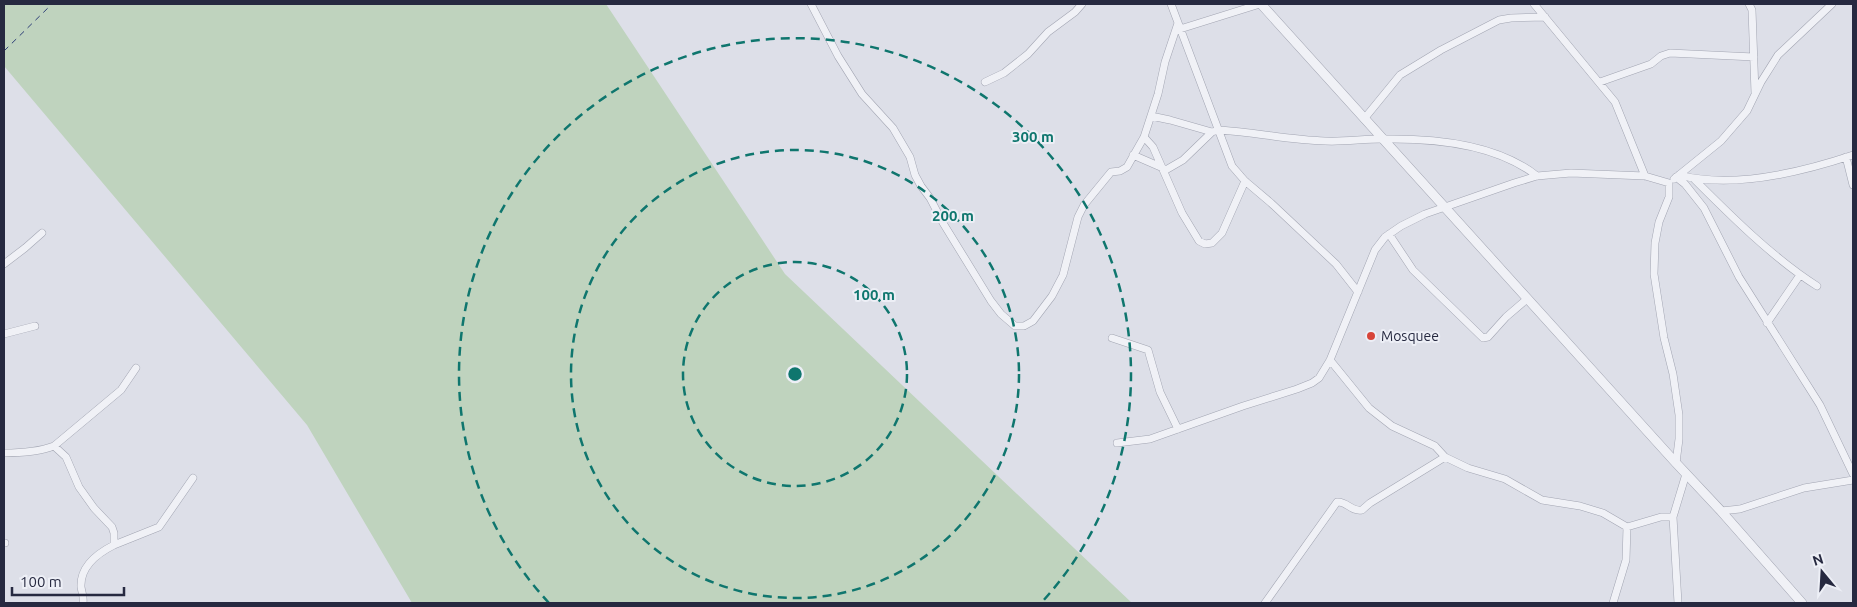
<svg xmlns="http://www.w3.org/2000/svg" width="1857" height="607" viewBox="0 0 1857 607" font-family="Ubuntu,sans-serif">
	<rect width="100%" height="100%" fill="#dddfe8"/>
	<!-- green -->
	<path fill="#bfd3be" d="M4,4h602l179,270 347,329h-720l-105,-178 -303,-359z"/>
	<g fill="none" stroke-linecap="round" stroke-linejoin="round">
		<!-- ferry -->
		<path stroke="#2d3e77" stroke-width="1" stroke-dasharray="6 5" stroke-linecap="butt" d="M4,51l48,-47"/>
		<defs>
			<path id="minor" d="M811,4l27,52 24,38 31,34 17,29 5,18 6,11 9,12 13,25 48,78 10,13 14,12h9l9,-5 19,-25 11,-21 15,-58 6,-12 27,-33 9,-1 7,-4 17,-30 14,-43 7,-32 13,-39
				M1171,4l61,162 13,15 26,22 65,61 22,28
				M1534,4l81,98 30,74
				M1749,4l3,6 3,83
				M1180,29l80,-25
				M985,82l19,-9 24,-19 20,-22 27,-20 7,-8
				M1600,82l51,-18 10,-8 9,-3 84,4
				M1151,116l19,4 42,12
				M1364,119l36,-44 41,-25 58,-30 12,-2 34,-1
				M1144,137l9,10 29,66 17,28 6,3 7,-1 10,-10 23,-52
				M1133,155l30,13
				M1846,157l7,28
				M1164,171l19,-11 29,-28 7,-2c35,2 70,10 106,11 19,1 38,-2 57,-2 50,-1 115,5 155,37
				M1679,175c53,14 123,-3 174,-20
				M1676,177l9,7 19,24 35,69 81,128 33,69
				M1674,179l47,-38 26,-30 14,-29 17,-27 54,-51
				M1694,179c37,37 79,79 123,107
				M1389,234l24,36 70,68 5,-1 18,-20 21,-18
				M4,264l21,-16 17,-15
				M1767,323l33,-48
				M4,334l31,-8
				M1112,338l36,12 12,42 18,37
				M1330,360l39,48 23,18 43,20 10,11 23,11 37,11 37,21 38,6 23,7 24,14 34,-10h12
				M1117,443l33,-4 93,-33 54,-17 15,-6 7,-5 11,-18 45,-110 10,-13 16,-11 24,-12 89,-31 23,-7 34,-3 74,3 24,7v14l-10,25 -4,21 -1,31 10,64 9,36 6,41v24l-3,24
				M54,446l12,11 13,30 15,21 18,19 2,6v12c-16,8 -34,21 -33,42 1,6 3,10 2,16
				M4,453c17,0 34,-1 50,-7l67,-56 15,-22
				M1721,511l19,-2 64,-21 49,-8
				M4,543h1
				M114,545l45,-18 34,-49
				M1265,603l72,-101c10,-1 14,10 25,8l8,-7 75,-46
				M1613,603l13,-43 1,-33
				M1678,603l-5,-86 13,-43"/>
			<path id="tertiary" d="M1261,4l415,459 45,48 81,92"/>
		</defs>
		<!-- minor casing -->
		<use href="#minor" stroke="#a2a5b2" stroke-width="8"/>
		<!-- tertiary casing -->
		<use href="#tertiary" stroke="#a2a5b2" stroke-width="10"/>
		<!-- minor -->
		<use href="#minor" stroke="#f0f1f6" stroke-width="7"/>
		<!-- tertiary -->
		<use href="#tertiary" stroke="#f0f1f6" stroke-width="9"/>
	</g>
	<!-- distance rings -->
	<g fill="none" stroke="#0f766e" stroke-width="2.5" stroke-dasharray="9 6">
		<circle cx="795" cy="374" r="112"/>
		<circle cx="795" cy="374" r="224"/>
		<path d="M549 603A336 336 0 1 1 1041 603"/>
	</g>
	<!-- markers -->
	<circle fill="#d74439" stroke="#edeff6" stroke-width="2" cx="1371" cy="336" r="5"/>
	<g text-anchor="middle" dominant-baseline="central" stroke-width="4" stroke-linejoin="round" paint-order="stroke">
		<!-- poi labels -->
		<g font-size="14" fill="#262940" stroke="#edeff6" text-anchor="start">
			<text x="1381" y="336">Mosquee</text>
		</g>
	</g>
	<circle cx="795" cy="374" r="8" fill="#0f766e" stroke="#edeff6" stroke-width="2.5"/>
	<g font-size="15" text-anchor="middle" font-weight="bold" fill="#0f766e" stroke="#edeff6" stroke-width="4" stroke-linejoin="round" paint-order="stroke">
		<text x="1033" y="142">300 m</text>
		<text x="953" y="221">200 m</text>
		<text x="874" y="300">100 m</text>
	</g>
	<!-- border -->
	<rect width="1857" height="607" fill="none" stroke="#262940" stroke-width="10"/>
	<!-- north arrow -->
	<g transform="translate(1822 572) rotate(342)" stroke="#edeff6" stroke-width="4" paint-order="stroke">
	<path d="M0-4L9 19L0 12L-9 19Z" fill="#262940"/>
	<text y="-8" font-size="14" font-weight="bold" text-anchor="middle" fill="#262940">N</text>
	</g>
	<!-- scale -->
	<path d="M12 587v8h112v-8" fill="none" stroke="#262940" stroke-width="2.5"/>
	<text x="20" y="587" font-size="15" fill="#262940" stroke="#edeff6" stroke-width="4" paint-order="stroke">100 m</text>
</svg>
